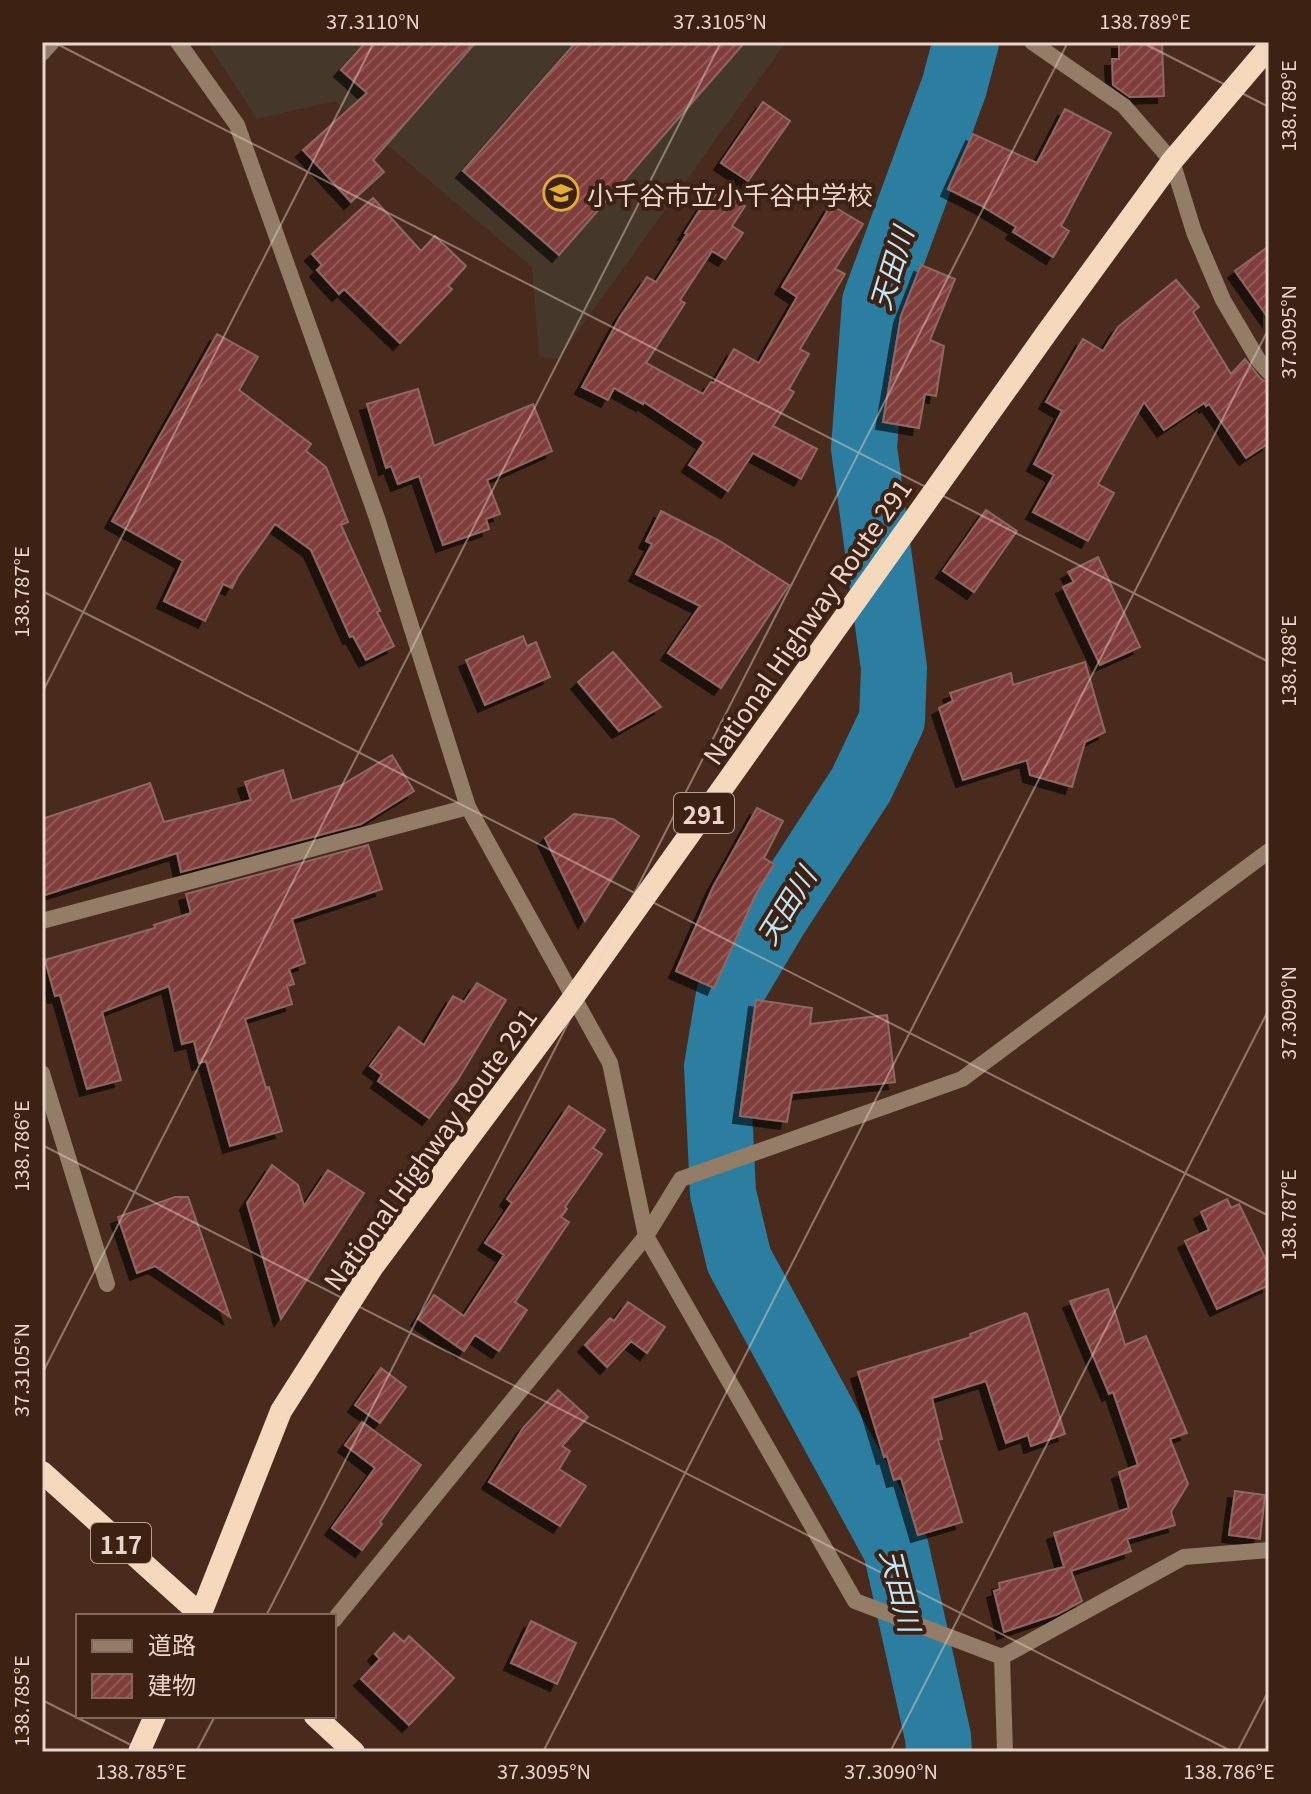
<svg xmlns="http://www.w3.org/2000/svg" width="1311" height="1794" viewBox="0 0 1311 1794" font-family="Georgia,'Noto Sans JP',serif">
	<defs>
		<pattern id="building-hatch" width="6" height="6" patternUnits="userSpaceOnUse" patternTransform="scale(2)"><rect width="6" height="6" fill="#803e3a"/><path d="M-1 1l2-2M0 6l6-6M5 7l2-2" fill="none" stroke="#925955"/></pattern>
		<filter id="shadow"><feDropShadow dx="-7" dy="7" stdDeviation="0" flood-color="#0009"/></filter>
	</defs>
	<rect width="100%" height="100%" fill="#482b1c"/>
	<!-- education -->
	<path fill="#46372b" d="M207,42h579l-228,317 -19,-2 -7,-90 -197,-166 -78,18z"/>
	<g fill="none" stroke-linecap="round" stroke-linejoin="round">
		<!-- river -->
		<path stroke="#2b7e9f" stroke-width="66" d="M939,1752l-1,-15 -42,-188 -157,-289 -16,-67 -6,-126 12,-72 47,-79 85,-131 31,-65 2,-52 -30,-220 11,-146 79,-215 12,-45"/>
	</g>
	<!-- building -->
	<path fill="url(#building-hatch)" stroke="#8e6764" stroke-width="2" filter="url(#shadow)" d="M366,42h110l-103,118 11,12 -33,30 -48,-52 64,-57 -26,-23z
		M576,42h169l-186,213 -96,-84z
		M1119,42h43l2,54 -34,1 -17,-12 -1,-26h7z
		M763,102l27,19 -42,60 -27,-18z
		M1065,109l46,24 -50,93 8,5 -16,26 -40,-25 3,-5 -36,-22 -32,-16 25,-55 64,29z
		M715,186l30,20 -13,20 11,7 -18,26 -13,-8 -32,49 5,3 -39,60 57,31 8,-12 3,1 20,-34 25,14 38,-66 -15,-10 49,-82 32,19 -28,45 10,5 -45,75 9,5 -20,35 5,3 -21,34 44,23 -16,30 -48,-26 -25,38 -39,-26 15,-23 -60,-40 -1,2 -29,-16 -6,12 -26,-13 38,-70 27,-40 9,5 31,-48 -2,-1z
		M373,198l48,53 14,-15 31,30 -18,20 4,3 -52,54 -56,-54 -5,5 -22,-24 5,-5 -10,-11z
		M1269,246v73l-34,-48z
		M921,265l34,14 -25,61 14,6 -8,50 -11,-2 -6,34 -36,-6 18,-106z
		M1176,280l23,27 -6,5 38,62 14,-15 16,20 8,4v60l-23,15 -37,-54 -3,2 -2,-3 -40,27 -20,-28 -46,82 16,9 -26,48 -55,-29 21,-37 -20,-11 28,-53 -16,-9 37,-63 20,12 15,-24z
		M217,334l41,23 -19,33 72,54 -5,7 20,16 22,55 -7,3 39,86 -3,1 17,34 -28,14 -13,-24 -3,1 -39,-87 -36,-26 -37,52 -6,12 -9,-4 -18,37 -41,-20 19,-40 -71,-40z
		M418,389l16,57 99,-42 19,47 -65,29 13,34 -14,5 3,10 -46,16 -24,-69 -21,8 -7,-18 -5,2 -19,-64z
		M986,510l31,21 -43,61 -31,-21z
		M661,511l57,29 71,45 -68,103 -53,-35 32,-47 -64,-32 16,-30 -6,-3z
		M1098,557l42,90 -40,18 -37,-78 11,-5 -6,-10z
		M523,636l4,10 9,-4 14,35 -65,28 -19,-45z
		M613,652l48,55 -42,24 -41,-49z
		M1085,662l20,70 -20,10 -13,45 -42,-12 -3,-15 -64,20 -24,-72 14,-7 -3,-8 61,-20 2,12z
		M392,755l22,36 -53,33 -180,48 -4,-19 -135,43v-77l108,-36 14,39 87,-22 -6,-18 38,-12 9,31 50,-16z
		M757,808l26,13 -19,37 10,6 -19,32 -41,92 -38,-17 37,-84z
		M574,814l39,5 26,17 -54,85 -40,-83z
		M368,845l14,44 -90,30 13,44 -16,6 5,15 -7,2 5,18 -47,15 21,69 3,-1 13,44 -52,15 -24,-85 -7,2 -5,-22 -12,3 -13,-58 -67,26 19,68 -34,9 -27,-94 -5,1 -10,-36 110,-32 -1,-3 37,-12 -5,-19z
		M477,983l29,17 -49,81 -28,37 -51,-37 4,-6 -12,-9 29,-39 25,18 29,-49 11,6z
		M756,1000l56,8 -2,16 77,-9 8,67 -103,11 -5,29 -47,-6z
		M569,1106l36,24 -12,18 9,6 -37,53 2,2 -6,8 8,5 -54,80 12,8 -28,41 -24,-16 -11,16 -46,-32 16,-24 30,21 40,-61 -19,-12 27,-40 -5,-4z
		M272,1165l26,20 6,21 24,-36 36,23 -83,126 -34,-116z
		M175,1197h13l42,120 -75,-51 -18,7 -19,-56z
		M1227,1199l4,9 8,-4 30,62v19l-52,24 -32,-68 24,-11 -8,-18z
		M1108,1289l17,56 21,-9 41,97 -17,6 18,45 -17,28 4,13 -48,14 4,12 -60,20 11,30 -24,13 -54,18 -10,-41 6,-2 -1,-6 65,-16 -10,-34 75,-25 -10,-36 19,-7 -25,-73 -4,2 -39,-93z
		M628,1302l37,25 -18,26 -16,-12 -24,26 -22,-22 25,-27 4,3z
		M1025,1313l2,1 38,120 -34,12 -3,-11 -22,8 -20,-62 -54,17 10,41 -4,1 24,82 -44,13 -17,-57 -7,2 -7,-24 -3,1 -26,-85 113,-35 -1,-3z
		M381,1368l25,19 -26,36 -25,-18z
		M558,1390l30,27 -26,29 8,5 -11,18 27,17 -26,40 -71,-44 34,-54z
		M362,1422l59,43 -41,57 2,2 -20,26 -30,-22 43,-60 -30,-23z
		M1235,1491l30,4 -5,44 -31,-4z
		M531,1621l45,22 -19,41 -46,-21z
		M394,1633l10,9 5,-6 45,42 -45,47 -48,-46 19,-20 -5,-5z"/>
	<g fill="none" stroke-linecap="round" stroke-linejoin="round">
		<!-- minor -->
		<path stroke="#937d67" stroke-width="16" d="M178,42l59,83 140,393 91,289 142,256 36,173 209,365 147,56 182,-100 85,-7
			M1032,42l92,64 48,55 22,71 29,68 36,61 10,11
			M42,53l10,-11
			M42,921l426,-114
			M42,1073l65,211
			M334,1620l312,-384 35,-57 281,-100 307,-228
			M1002,1657l3,95"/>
		<!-- trunk -->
		<path stroke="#f5d9bd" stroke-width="22" d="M42,1472l160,144
			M200,1616l81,-205 91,-143 201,-270 475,-667 124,-170 97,-114
			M315,1716l39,36
			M139,1752l16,-36"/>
	</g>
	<!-- ticks -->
	<path fill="none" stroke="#e8d5cb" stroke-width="2" stroke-opacity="0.45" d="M53,42l1216,620M1141,42l128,65M42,591l1227,625M42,693l332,-651M42,1145l1191,607M42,1374l679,-1332M266,1616l802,-1574M42,1700l103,52M196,1752l19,-36M543,1752l726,-1424M890,1752l379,-743M1237,1752l32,-62"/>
	<!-- icons -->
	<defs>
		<symbol id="school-ring" viewBox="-11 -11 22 22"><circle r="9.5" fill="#3d2112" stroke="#e3ae34" stroke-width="1.5"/><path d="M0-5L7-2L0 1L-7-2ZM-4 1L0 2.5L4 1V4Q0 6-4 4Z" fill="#e3ae34"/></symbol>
	</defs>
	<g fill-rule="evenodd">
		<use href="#school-ring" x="541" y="173" width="40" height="40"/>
	</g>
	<g text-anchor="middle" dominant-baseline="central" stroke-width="8" stroke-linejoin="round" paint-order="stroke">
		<!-- shield labels -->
		<g fill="#3d2112" stroke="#b59f94" stroke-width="2">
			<rect x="674" y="793" width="60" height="40" rx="6"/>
			<rect x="91" y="1523" width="60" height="40" rx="6"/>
		</g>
		<g font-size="24" font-weight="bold" fill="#e8d5cb">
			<text x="704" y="813">291</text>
			<text x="121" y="1543">117</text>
		</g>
		<!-- poi labels -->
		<g font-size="26" fill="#e8d5cb" stroke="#3d2112" text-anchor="start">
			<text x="587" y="193">小千谷市立小千谷中学校</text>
		</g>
		<!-- street labels -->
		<g font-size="26" fill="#e8d5cb" stroke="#3d2112">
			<text transform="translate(806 621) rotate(-55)">National Highway Route 291</text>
			<text transform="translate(429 1148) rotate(-54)">National Highway Route 291</text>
		</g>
		<!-- water labels -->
		<g font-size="28" font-style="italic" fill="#bee6f9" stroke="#3d2112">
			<text transform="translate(890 268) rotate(-73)">天田川</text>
			<text transform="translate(785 905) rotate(-58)">天田川</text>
			<text transform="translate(902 1590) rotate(76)">天田川</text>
		</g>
	</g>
	<!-- border -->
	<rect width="1311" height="1794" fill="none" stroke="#3d2112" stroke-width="88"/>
	<!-- legend -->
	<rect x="76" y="1614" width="260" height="104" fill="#3d2112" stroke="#81695c" stroke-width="2"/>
	<rect x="92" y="1640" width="40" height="12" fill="#937d67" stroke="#81695c" stroke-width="2"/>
	<text x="148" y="1654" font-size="24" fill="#e8d5cb">道路</text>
	<rect x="92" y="1674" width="40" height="24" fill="url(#building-hatch)" stroke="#81695c" stroke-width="2"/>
	<text x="148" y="1694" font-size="24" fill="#e8d5cb">建物</text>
	<rect x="44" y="44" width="1223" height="1706" fill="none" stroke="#e8d5cb" stroke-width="3"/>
	<g font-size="20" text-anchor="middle" fill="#e8d5cb">
		<text x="373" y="29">37.3110°N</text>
		<text x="720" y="29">37.3105°N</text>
		<text x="1145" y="29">138.789°E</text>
		<text transform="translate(1289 106) rotate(-90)" y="7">138.789°E</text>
		<text transform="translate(1289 332) rotate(-90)" y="7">37.3095°N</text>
		<text transform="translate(22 592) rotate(-90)" y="7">138.787°E</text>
		<text transform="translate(1289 661) rotate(-90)" y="7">138.788°E</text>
		<text transform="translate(1289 1013) rotate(-90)" y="7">37.3090°N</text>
		<text transform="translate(22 1146) rotate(-90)" y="7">138.786°E</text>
		<text transform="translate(1289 1215) rotate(-90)" y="7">138.787°E</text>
		<text transform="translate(22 1370) rotate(-90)" y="7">37.3105°N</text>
		<text transform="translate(22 1701) rotate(-90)" y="7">138.785°E</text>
		<text x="141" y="1779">138.785°E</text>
		<text x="544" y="1779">37.3095°N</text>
		<text x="891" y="1779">37.3090°N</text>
		<text x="1229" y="1779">138.786°E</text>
	</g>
</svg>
